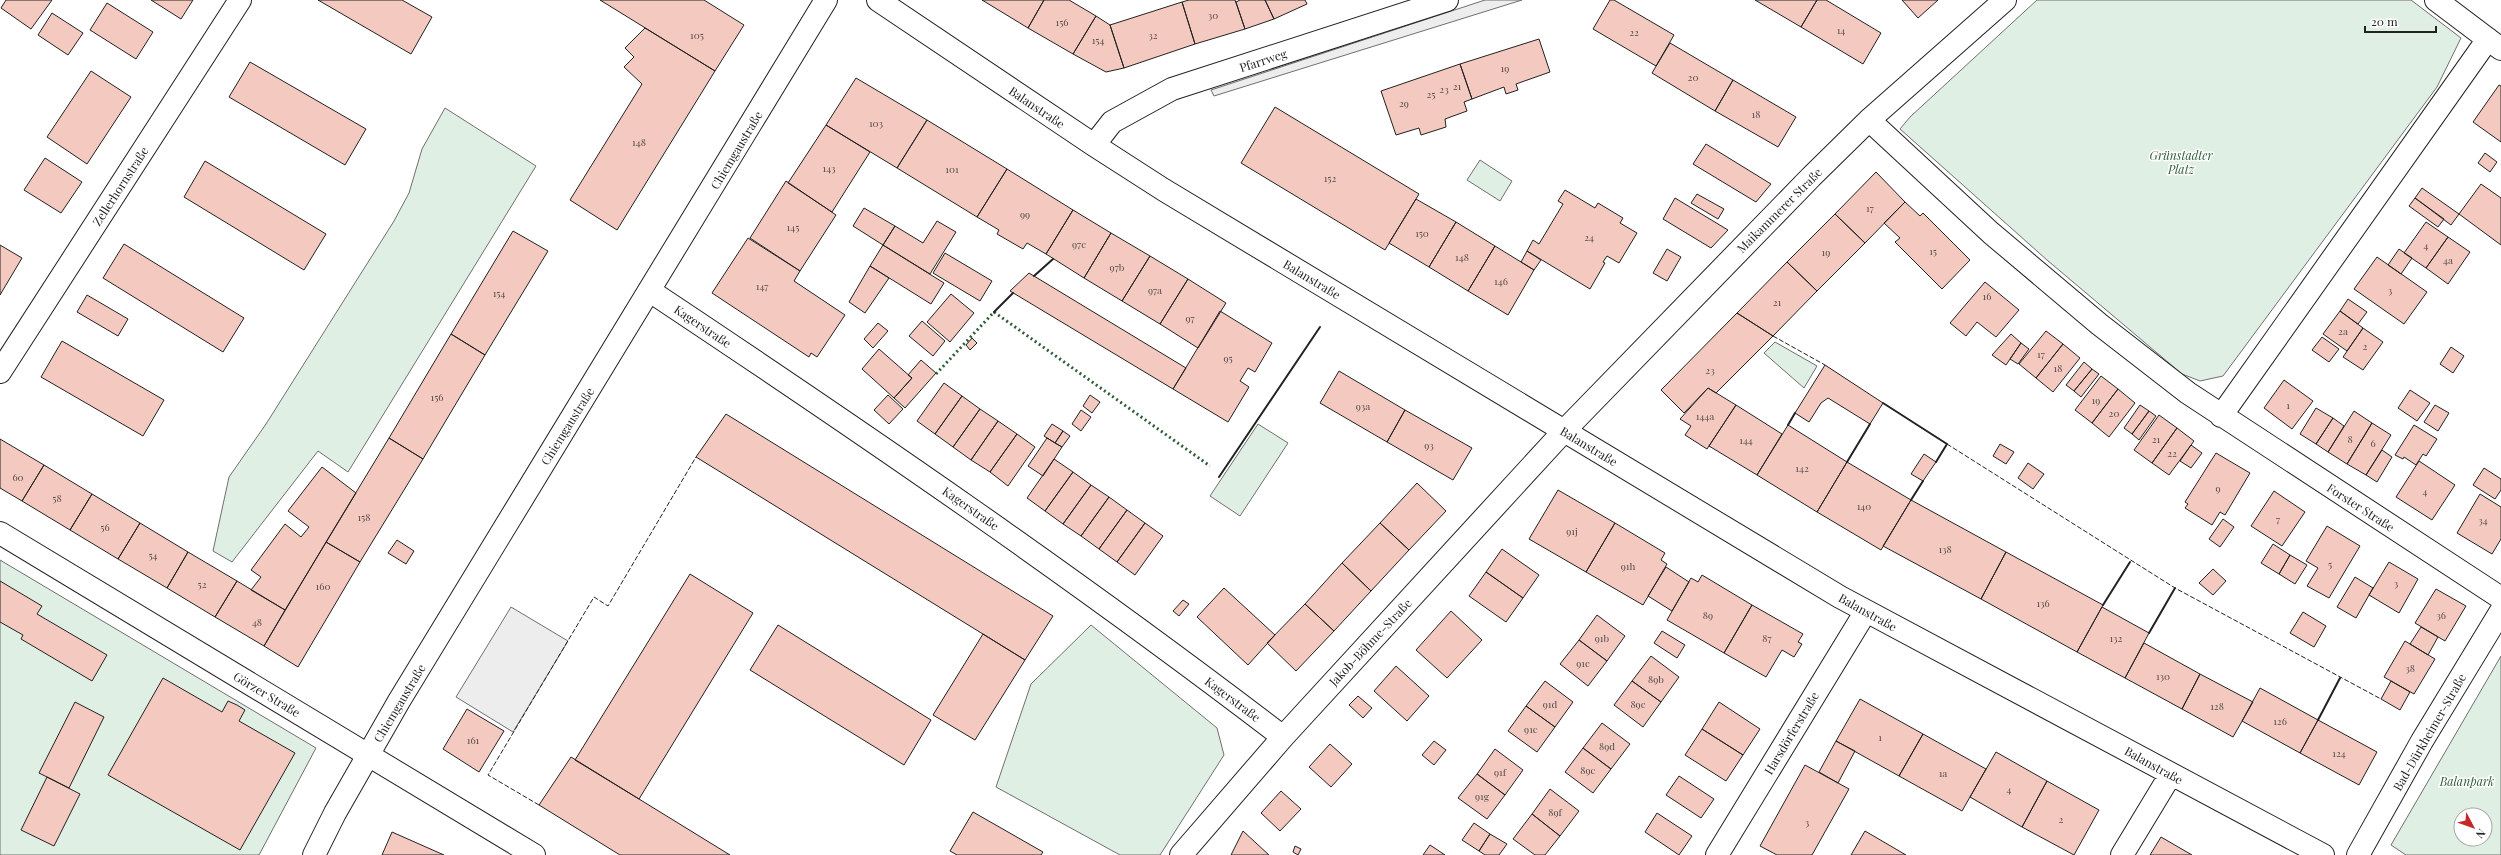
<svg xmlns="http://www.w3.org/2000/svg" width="2501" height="855" viewBox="0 0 2501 855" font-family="'Playfair Display',serif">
	<rect width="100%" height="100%" fill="#fff"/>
	<!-- green -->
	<path fill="#e0efe3" stroke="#6f6f6f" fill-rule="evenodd" d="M2037,0h374l50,38 -24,49 -214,289 -23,5 -18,-7 -135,-114 -147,-131 10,-12z
		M445,108l91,58 -188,306 -30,-21 -86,111 -19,-11 16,-74 37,-53 128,-203 15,-28 13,-44z
		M1480,160l32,21 -12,20 -33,-21z
		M1775,342l42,24 -13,22 -40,-35z
		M1258,424l30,19 -48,73 -30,-20z
		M0,560l316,188 -57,107h-259z
		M1091,625l126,103 7,27 -64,100h-40l-124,-68 35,-103z
		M2501,656v199h-95l-15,-10zM2461,815h24v24h-24z"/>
	<!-- parking -->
	<path fill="#ededed" stroke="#6f6f6f" d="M1485,0h37l-308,96 -3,-6z
		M511,607l57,34 -55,91 -57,-35z"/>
	<!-- building -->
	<path fill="#f3c9c0" stroke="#222" d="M6,0h46l-21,29 -30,-21z
		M151,0h42l-12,19z
		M318,0h84l30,17 -21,37z
		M600,0h104l40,25 -29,46z
		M982,0h62l-16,28z
		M1044,0h25l27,16 -23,38 -45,-26z
		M1189,0h46l10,29 -50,15 -13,-42z
		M1240,0h25l9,19 -29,10 -9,-27z
		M1265,0h40l2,4 -33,15z
		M1610,0h4l60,35 -18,31 -63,-37z
		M1755,0h62l-16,27z
		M1817,0h9l55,33 -18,31 -62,-37z
		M1902,0h36l-20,18z
		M1182,2l13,42 -71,24 -14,-43z
		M107,3l46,29 -17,27 -46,-29z
		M52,13l31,20 -15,22 -30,-20z
		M1096,16l14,9 14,43 -18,4 -33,-18z
		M645,28l70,43 -98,159 -47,-30 72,-116 -18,-17 10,-10 -9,-9z
		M1539,39l11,33 -34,12 2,6 -12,4 -2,-7 -32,12 -12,-35z
		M1670,43l63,37 -18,31 -63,-38z
		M250,62l116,67 -21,36 -116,-68z
		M1460,64l12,35 -8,3 3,9 -22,8 1,8 -25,8 -2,-7 -23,7 -15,-44z
		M91,71l40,26 -44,67 -40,-27z
		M856,78l71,42 -30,48 -71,-43z
		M1733,80l63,37 -18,30 -63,-36z
		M2499,85l2,1v56l-28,-20z
		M1275,107l144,87 -34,56 -144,-87z
		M927,120l80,49 -30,48 -80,-49z
		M826,125l44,27 -38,60 -44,-29z
		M1706,144l65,40 -15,18 -63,-38z
		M2485,153l12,9 -7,10 -12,-9z
		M45,158l37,24 -21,31 -37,-23z
		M205,161l121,73 -22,36 -120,-73z
		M1007,169l66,41 -27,44 -19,-11 -4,6 -26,-15 2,-4 -22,-13z
		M1876,172l29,30 -40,41 -30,-29z
		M786,181l50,34 -36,56 -50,-33z
		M2481,184l20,14v47l-42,-31z
		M2422,188l37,26 -8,11 -36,-27z
		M1565,190l30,18 3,-5 25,15 -3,5 17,10 -18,30 -12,-7 -4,6 2,1 -15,26 -63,-38 6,-11 6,4 24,-40 -5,-3z
		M1697,194l27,15 -6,10 -27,-16z
		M1675,198l53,32 -17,18 -48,-29z
		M2415,198l29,21 -6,8 -29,-21z
		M1416,199l40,23 -27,45 -40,-24z
		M1905,202l15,14 3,-3 47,47 -28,29 -47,-47 5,-4 -16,-15z
		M864,208l31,18 -12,19 -30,-19z
		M1073,210l38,23 -27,45 -38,-24z
		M1835,214l30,29 -48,48 -30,-29z
		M937,221l19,11 -26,42 -47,-29 12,-19 28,17z
		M1456,222l39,24 -27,45 -39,-24z
		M2426,222l22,15 -22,31 -22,-15z
		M513,231l35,20 -63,104 -34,-21z
		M1111,233l39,23 -28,45 -38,-23z
		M2448,237l22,15 -22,32 -22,-16z
		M748,238l52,33 -6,10 51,34 -28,42 -6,-4 -2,4 -97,-64z
		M124,244l120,74 -21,34 -120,-74z
		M0,245l22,13 -22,37z
		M883,245l61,38 -13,21 -61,-38z
		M1495,246l39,24 -26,45 -40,-24z
		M1667,249l14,8 -14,24 -14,-8z
		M2399,249l13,9 -11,16 -13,-9z
		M1527,251l14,9 -7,10 -13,-8z
		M945,253l47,28 -12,20 -47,-28z
		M1150,256l38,23 -28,45 -38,-23z
		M2377,257l50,35 -23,32 -50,-35z
		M1787,262l30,29 -44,45 -36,-23z
		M870,266l19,12 -24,35 -16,-11z
		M1029,273l157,95 -13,21 -163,-98z
		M1188,279l38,24 -28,45 -38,-24z
		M1985,282l34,28 -23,27 -19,-15 -11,14 -16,-13z
		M951,294l23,19 -24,29 -23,-20z
		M87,295l41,24 -10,17 -41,-24z
		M2348,299l19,13 -9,12 -18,-13z
		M1220,311l52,32 -17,29 -7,-4 -8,13 9,6 -21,35 -55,-33z
		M2340,311l23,17 -16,23 -24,-17z
		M1737,313l36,23 -57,57 -8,-5 -24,25 -23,-23z
		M922,321l23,20 -12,15 -24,-20z
		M878,323l10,8 -15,17 -9,-9z
		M2363,328l20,14 -20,28 -20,-13z
		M2046,331l17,13 -27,34 -17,-14z
		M451,334l34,21 -62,104 -34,-21z
		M2011,334l10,9 -15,22 -14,-10z
		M2322,337l17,12 -10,13 -17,-12z
		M972,338l5,5 -7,7 -4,-5z
		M62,341l102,59 -21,36 -102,-59z
		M2021,343l8,6 -11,15 -8,-5z
		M2063,344l17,14 -27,34 -17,-14z
		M2451,347l13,9 -11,17 -13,-9z
		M879,349l33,29 -18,20 -32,-29z
		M921,360l15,13 -31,35 -11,-10 18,-20 -4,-3z
		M2084,362l8,7 -18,22 -8,-6z
		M1825,365l58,38 -13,21 -42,-26 -7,5 -12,19 -14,-9z
		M2092,369l7,5 -18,23 -7,-6z
		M1339,371l66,39 -18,32 -67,-39z
		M2101,376l17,13 -26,34 -17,-13z
		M2284,380l29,21 -21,28 -28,-21z
		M944,383l18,13 -27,38 -18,-13z
		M1708,388l28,17 -29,44 -22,-14 6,-9 -11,-7z
		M2118,389l17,14 -26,34 -17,-14z
		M2410,390l20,13 -13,18 -19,-13z
		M888,395l15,14 -14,15 -15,-14z
		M1090,395l10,7 -8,11 -9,-7z
		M962,396l18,13 -27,38 -18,-13z
		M1736,405l46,29 -25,41 -48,-29z
		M2140,405l9,6 -17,23 -8,-6z
		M2435,405l14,8 -11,18 -14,-9z
		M2316,408l17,10 -17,26 -16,-10z
		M980,409l18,12 -27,39 -18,-13z
		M1081,410l10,7 -10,14 -9,-7z
		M1405,410l67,38 -19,32 -66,-38z
		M2149,411l7,5 -17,24 -7,-6z
		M2354,411l18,12 -25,41 -19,-12z
		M726,414l327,202 -28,44 -329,-203z
		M2159,415l18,13 -25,35 -18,-13z
		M2333,418l11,8 -16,26 -12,-8z
		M998,421l19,13 -27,38 -19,-12z
		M2372,423l19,12 -25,40 -19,-11z
		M1052,424l11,7 -8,12 -11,-7z
		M1788,425l59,37 -30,50 -60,-37z
		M2414,425l23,14 -11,17 -3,-2 -7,11 -12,-8 -1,2 -8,-4z
		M2177,428l17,13 -25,34 -17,-12z
		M1063,431l7,5 -8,11 -7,-4z
		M1017,434l18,13 -27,39 -18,-14z
		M389,438l34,21 -63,103 -34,-20z
		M1047,438l15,9 -19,29 -15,-10z
		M0,439l44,26 -22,36 -22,-13z
		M2000,444l14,8 -8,12 -13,-8z
		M2191,445l11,8 -11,15 -11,-7z
		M2382,450l10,7 -15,25 -11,-7z
		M2216,453l34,20 -25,42 -5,-3 -8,13 -27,-17 3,-4 -3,-2z
		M1924,454l12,8 -13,19 -12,-7z
		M1054,459l19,13 -28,39 -18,-13z
		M2419,461l36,24 -23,35 -36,-23z
		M1847,462l64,38 -30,50 -64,-38z
		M2028,463l16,11 -11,15 -15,-11z
		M44,465l48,29 -22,36 -48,-29z
		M322,467l34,26 -71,117 -34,-20 10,-13 -10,-7 34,-46 16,13 8,-10 -21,-16z
		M2484,468l17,11v11l-6,9 -22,-14z
		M1073,472l18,13 -28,39 -18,-13z
		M1417,483l29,28 -37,39 -29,-27z
		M1091,485l18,12 -28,39 -18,-12z
		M1558,490l57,33 -29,49 -57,-33z
		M2274,491l31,21 -23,34 -31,-20z
		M92,494l48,29 -22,36 -48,-29z
		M2480,494l21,13v32l-9,15 -35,-21z
		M1109,497l18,13 -28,39 -18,-13z
		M1911,500l95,52 -25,47 -98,-53z
		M1127,510l18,13 -28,39 -18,-13z
		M2223,519l11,8 -14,20 -11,-8z
		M140,523l48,29 -21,36 -49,-29z
		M1145,523l18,13 -28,39 -18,-13z
		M1380,523l29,27 -38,41 -29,-28z
		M1615,523l50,30 -4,7 6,4 -24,41 -57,-33z
		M2327,526l33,20 -31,52 -22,-12 11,-18 -12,-7z
		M397,540l17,11 -8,13 -18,-11z
		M326,542l34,20 -62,105 -34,-21z
		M2273,544l17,11 -11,19 -18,-11z
		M1502,549l37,26 -16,23 -37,-26z
		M188,552l49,29 -22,36 -48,-29z
		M2006,552l97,53 -26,47 -96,-53z
		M2290,555l17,10 -12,19 -16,-10z
		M2389,562l29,17 -19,34 -30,-18z
		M1342,563l29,28 -37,40 -29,-27z
		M1666,567l23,15 -17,29 -24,-15z
		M2213,569l13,12 -13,14 -14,-12z
		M1486,572l37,26 -17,24 -37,-26z
		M690,574l63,39 -114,186 -64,-39z
		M1702,575l50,30 -28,48 -57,-33 24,-42 7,4z
		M2355,577l18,11 -17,30 -19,-11z
		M0,581l42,25 -5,8 70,41 -15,26 -71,-42 2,-4 -23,-13z
		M237,581l48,29 -21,36 -49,-29z
		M1224,588l51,47 -27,30 -51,-48z
		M2436,589l30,17 -21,35 -30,-18z
		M1183,600l6,4 -10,12 -6,-5z
		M1305,604l29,27 -38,40 -29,-28z
		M1752,605l51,29 -5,8 4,2 -8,13 -12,-7 -16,27 -42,-24z
		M2102,607l47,26 -24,45 -48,-26z
		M1451,611l31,29 -35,38 -31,-28z
		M2303,612l23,14 -12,21 -24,-14z
		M1597,615l28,21 -18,25 -28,-21z
		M778,625l153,95 -27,45 -154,-95z
		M2421,627l17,10 -10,18 -18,-11z
		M1662,631l23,14 -8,13 -23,-15z
		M983,634l42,26 -50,80 -42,-25z
		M1579,640l28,21 -19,25 -28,-22z
		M2405,641l30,18 -21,35 -30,-17z
		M2144,643l56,31 -18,35 -57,-31z
		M1651,656l28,21 -18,25 -29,-21z
		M1396,666l33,30 -22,25 -33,-30z
		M2200,674l53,28 -20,35 -51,-28z
		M163,678l59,34 6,-11 9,4 8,5 -6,11 56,32 -55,97 -132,-75z
		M1545,681l28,21 -18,25 -29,-21z
		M1632,681l29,21 -18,25 -29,-22z
		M2391,681l19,11 -10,18 -19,-11z
		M2260,688l58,32 -18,33 -58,-32z
		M1358,696l14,12 -9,10 -14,-13z
		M1860,699l63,35 -24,42 -63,-35z
		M75,702l29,15 -35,71 -30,-15z
		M1719,702l41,27 -17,26 -41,-26z
		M1526,706l29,21 -18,25 -29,-21z
		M467,709l37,22 -25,41 -36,-23z
		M2318,720l59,32 -18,33 -59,-32z
		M1602,723l28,21 -19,25 -28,-21z
		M1702,729l41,26 -17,26 -41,-26z
		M1923,734l63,35 -24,42 -63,-35z
		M1434,741l12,9 -12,15 -12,-10z
		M1836,741l19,10 -17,32 -19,-11z
		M1330,744l22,20 -21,23 -22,-20z
		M1583,748l28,21 -18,24 -28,-21z
		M1495,749l28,21 -18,25 -28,-21z
		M1996,752l51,29 -25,46 -52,-30z
		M571,757l68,42 91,56h-110l-81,-50z
		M1805,765l44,24 -37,66h-35l-17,-9z
		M1477,774l28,21 -18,24 -29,-21z
		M1679,776l35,23 -13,19 -35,-23z
		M47,777l33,17 -26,52 -33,-16z
		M2047,781l52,29 -25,45 -52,-28z
		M1550,789l29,22 -19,25 -28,-22z
		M1281,791l20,18 -21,22 -19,-18z
		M973,812l70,40 -2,3h-84l-7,-4z
		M1657,813l35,23 -13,19 -34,-23z
		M1532,814l28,22 -15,19h-10l-22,-16z
		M1474,823l16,11 -11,17 -17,-11z
		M1243,831l26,24h-38z
		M1865,831l41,24h-55z
		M392,832l52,23h-62z
		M1490,834l17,10 -8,11h-14l-6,-4z
		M2161,837l31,18h-42z
		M1430,845l15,10h-22z
		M1295,846l6,3 -3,6 -5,-3z"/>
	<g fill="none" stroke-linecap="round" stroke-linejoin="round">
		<defs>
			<path id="minor" d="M878,0l216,145 70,45 676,407 483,258
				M2436,0l65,49
				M1869,120l122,113 108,91 89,69 313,205
				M1094,145l18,-23 60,-33 275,-89
				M650,291c215,143 428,289 633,446
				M0,372l240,-372
				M2221,416l267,-377
				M0,533l534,322
				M1181,855l102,-118 281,-306 247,-254 58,-57 136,-120
				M1717,855l149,-244
				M2122,855l49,-81
				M2358,855l64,-114 79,-130"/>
			<path id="major" d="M314,855l21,-42 64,-112 427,-701"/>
		</defs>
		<!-- minor casing -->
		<use href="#minor" stroke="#222" stroke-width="24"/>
		<!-- major casing -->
		<use href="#major" stroke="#222" stroke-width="24"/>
		<!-- minor -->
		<use href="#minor" stroke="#fff" stroke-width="22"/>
		<!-- major -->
		<use href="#major" stroke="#fff" stroke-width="22"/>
		<!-- hedge -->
		<path stroke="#2f5e38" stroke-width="3" stroke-dasharray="2 3" stroke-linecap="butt" d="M936,374l58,-62 216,154"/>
		<!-- fence -->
		<path stroke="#222" stroke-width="1" stroke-dasharray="5 2" stroke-linecap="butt" d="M1773,336l52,29
			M1947,444l228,144 206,111
			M539,805l-51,-30 106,-178 14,9 88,-149"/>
		<!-- wall -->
		<path stroke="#222" stroke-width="2" d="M1034,276l19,-17
			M994,312l19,-19
			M1883,403l64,41 -11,18
			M1788,425l7,-12
			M1847,462l23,-38
			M1219,477l101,-150
			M1911,500l12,-19
			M2103,605l27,-43
			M2149,633l26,-45
			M2318,720l22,-42"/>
	</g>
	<g text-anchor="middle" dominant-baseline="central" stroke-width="3" stroke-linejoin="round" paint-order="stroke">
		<!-- number labels -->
		<g font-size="10" fill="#564c4a">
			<text x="1213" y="15">30</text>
			<text x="1062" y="22">156</text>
			<text x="1841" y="30">14</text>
			<text x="1634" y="32">22</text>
			<text x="697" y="35">105</text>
			<text x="1153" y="35">32</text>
			<text x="1098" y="40">154</text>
			<text x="1505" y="68">19</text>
			<text x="1693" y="77">20</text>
			<text x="1457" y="86">21</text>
			<text x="1444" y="89">23</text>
			<text x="1431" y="94">25</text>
			<text x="1404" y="103">29</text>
			<text x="1756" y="114">18</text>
			<text x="876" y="123">103</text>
			<text x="639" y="142">148</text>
			<text x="829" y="168">143</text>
			<text x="952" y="169">101</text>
			<text x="1330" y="178">152</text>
			<text x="1870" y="208">17</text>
			<text x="1025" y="214">99</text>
			<text x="793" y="227">145</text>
			<text x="1422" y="233">150</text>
			<text x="1589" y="237">24</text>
			<text x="1079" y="244">97c</text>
			<text x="2426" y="245">4</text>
			<text x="1933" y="251">15</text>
			<text x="1826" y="252">19</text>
			<text x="1462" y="257">148</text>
			<text x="2448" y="260">4a</text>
			<text x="1117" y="267">97b</text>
			<text x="1501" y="281">146</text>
			<text x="762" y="286">147</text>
			<text x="1155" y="290">97a</text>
			<text x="2390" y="290">3</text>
			<text x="499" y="293">154</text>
			<text x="1987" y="296">16</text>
			<text x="1777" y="302">21</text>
			<text x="1190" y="318">97</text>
			<text x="2343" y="331">2a</text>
			<text x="2365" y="346">2</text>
			<text x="2041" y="354">17</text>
			<text x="1228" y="358">95</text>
			<text x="2058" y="368">18</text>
			<text x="1710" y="370">23</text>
			<text x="437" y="397">156</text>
			<text x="2096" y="400">19</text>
			<text x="2288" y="405">1</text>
			<text x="1363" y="406">93a</text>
			<text x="2114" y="413">20</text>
			<text x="1705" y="416">144a</text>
			<text x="2156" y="439">21</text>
			<text x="2350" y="439">8</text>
			<text x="1746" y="440">144</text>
			<text x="2373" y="443">6</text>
			<text x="1429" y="445">93</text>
			<text x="2172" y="453">22</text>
			<text x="1802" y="468">142</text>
			<text x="18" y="477">60</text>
			<text x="2218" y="488">9</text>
			<text x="2425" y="491">4</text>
			<text x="57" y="498">58</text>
			<text x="1864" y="506">140</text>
			<text x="364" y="517">158</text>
			<text x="2278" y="519">7</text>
			<text x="2483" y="520">34</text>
			<text x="105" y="527">56</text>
			<text x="1572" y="531">91j</text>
			<text x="1945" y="549">138</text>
			<text x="153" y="555">54</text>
			<text x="2330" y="564">5</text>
			<text x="1628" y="566">91h</text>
			<text x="2396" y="583">3</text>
			<text x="202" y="584">52</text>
			<text x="323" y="586">160</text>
			<text x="2043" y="603">136</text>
			<text x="1708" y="615">89</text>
			<text x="2441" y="615">36</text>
			<text x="257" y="622">48</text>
			<text x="1602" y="638">91b</text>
			<text x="1767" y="638">87</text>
			<text x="2116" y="638">132</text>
			<text x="1583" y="663">91c</text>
			<text x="2410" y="668">38</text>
			<text x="2163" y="676">130</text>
			<text x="1656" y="679">89b</text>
			<text x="1550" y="704">91d</text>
			<text x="1638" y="704">89c</text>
			<text x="2217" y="706">128</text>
			<text x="2280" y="721">126</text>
			<text x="1531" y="729">91e</text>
			<text x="1880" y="737">1</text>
			<text x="473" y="740">161</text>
			<text x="1607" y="746">89d</text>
			<text x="2339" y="753">124</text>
			<text x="1588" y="770">89e</text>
			<text x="1500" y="772">91f</text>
			<text x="1943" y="773">1a</text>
			<text x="2009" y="789">4</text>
			<text x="1482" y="796">91g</text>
			<text x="1555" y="812">89f</text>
			<text x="2061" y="819">2</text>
			<text x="1807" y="822">3</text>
		</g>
		<!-- street labels -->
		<g font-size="12" fill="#222" stroke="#fff">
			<text transform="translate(1263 60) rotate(-18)">Pfarrweg</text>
			<text transform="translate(1037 107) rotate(34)">Balanstraße</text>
			<text transform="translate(736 150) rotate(-59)">Chiemgaustraße</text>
			<text transform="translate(120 186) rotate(-57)">Zellerhornstraße</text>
			<text transform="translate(1779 210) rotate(-45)">Maikammerer Straße</text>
			<text transform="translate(1312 279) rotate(31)">Balanstraße</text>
			<text transform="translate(703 326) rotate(34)">Kagerstraße</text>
			<text transform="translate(567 426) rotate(-58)">Chiemgaustraße</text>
			<text transform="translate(1589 446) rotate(31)">Balanstraße</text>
			<text transform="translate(2361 507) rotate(33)">Forster Straße</text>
			<text transform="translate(971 508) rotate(35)">Kagerstraße</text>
			<text transform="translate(1868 612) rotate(29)">Balanstraße</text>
			<text transform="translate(1370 642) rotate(-47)">Jakob-Böhme-Straße</text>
			<text transform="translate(267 694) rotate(31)">Görzer Straße</text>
			<text transform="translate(1233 699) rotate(37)">Kagerstraße</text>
			<text transform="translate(399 703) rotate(-59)">Chiemgaustraße</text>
			<text transform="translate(2429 732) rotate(-60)">Bad-Dürkheimer-Straße</text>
			<text transform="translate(1791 733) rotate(-59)">Harsdörferstraße</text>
			<text transform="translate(2154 765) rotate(29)">Balanstraße</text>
		</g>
		<!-- park labels -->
		<g font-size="12" font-style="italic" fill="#2f5e38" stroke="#fff">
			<text x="2181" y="155">Grünstadter<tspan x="2181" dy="14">Platz</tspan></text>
			<text x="2467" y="781">Balanpark</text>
		</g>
	</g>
	<!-- north arrow -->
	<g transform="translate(2473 827) rotate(131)"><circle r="19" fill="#ffffff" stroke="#a7a7a7"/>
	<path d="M0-3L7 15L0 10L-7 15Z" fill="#c62828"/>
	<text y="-6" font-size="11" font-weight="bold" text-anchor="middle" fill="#222222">N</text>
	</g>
	<!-- scale -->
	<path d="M2365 26v6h71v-6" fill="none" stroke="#222222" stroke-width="2"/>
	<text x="2371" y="26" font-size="12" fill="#222222" stroke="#ffffff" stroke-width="3" paint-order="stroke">20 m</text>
</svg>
